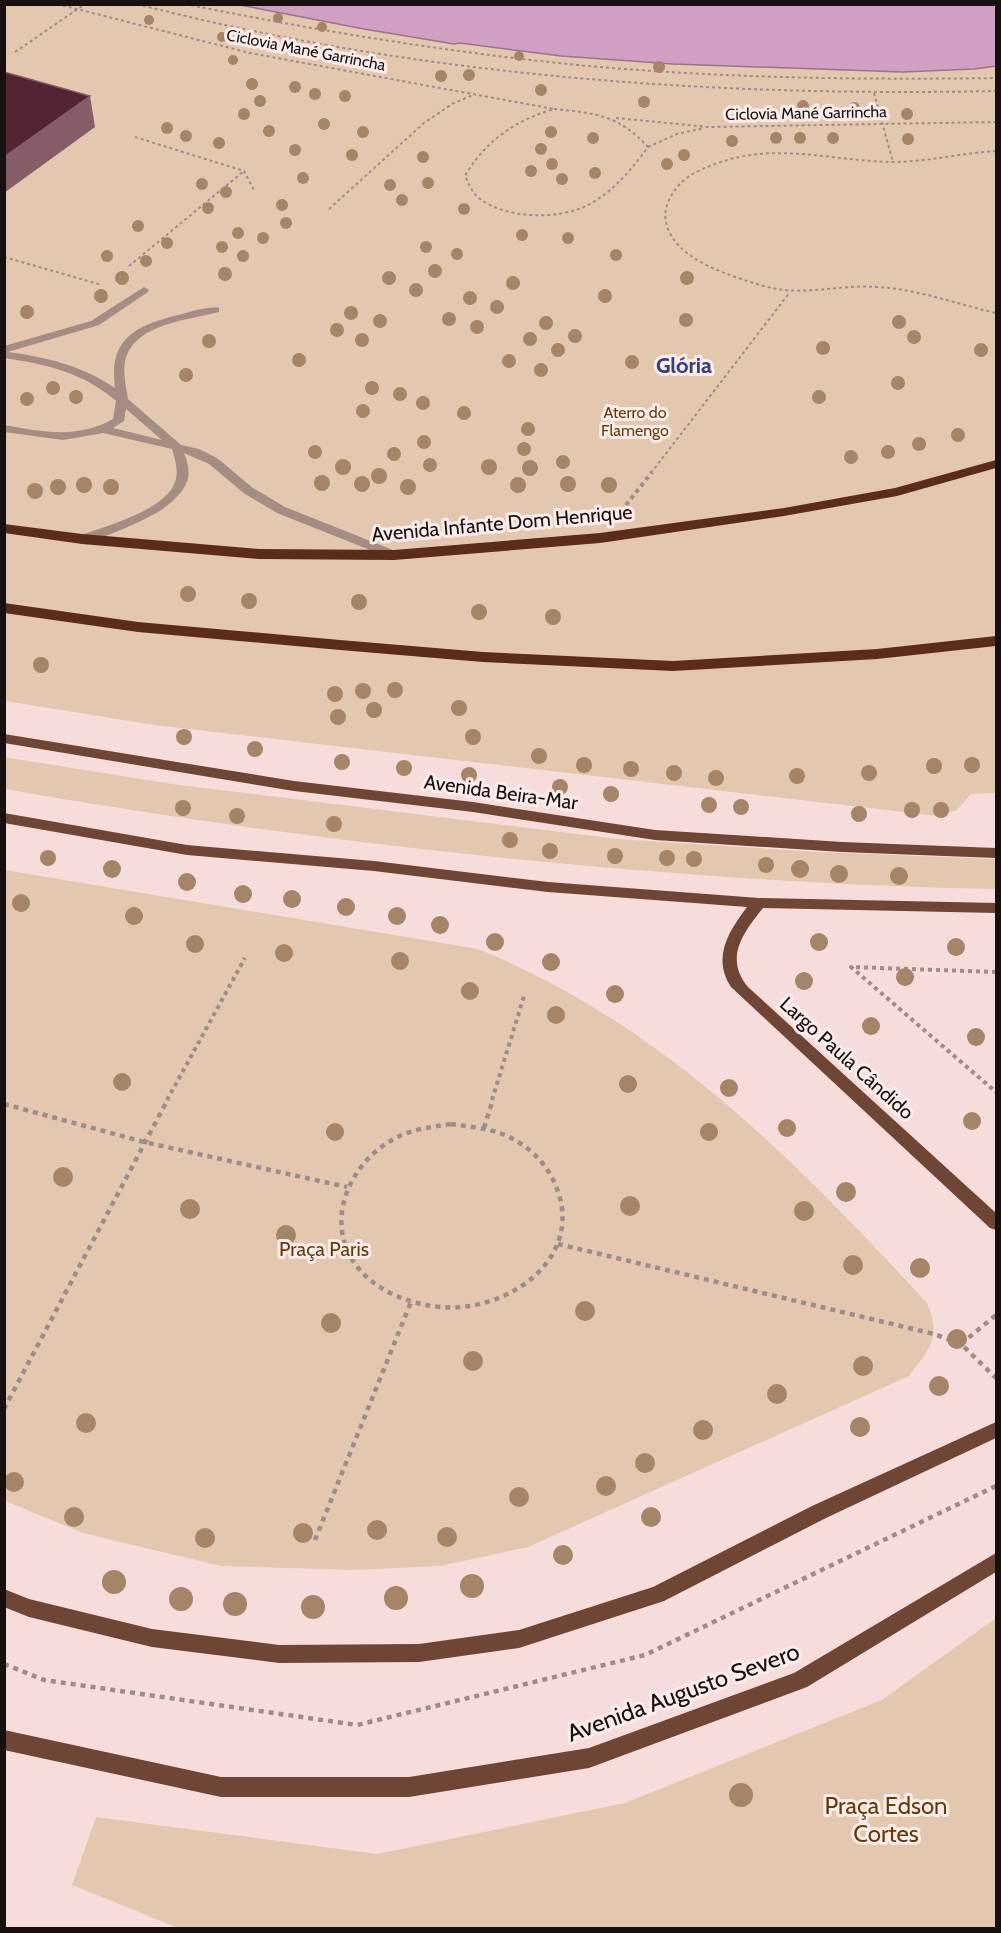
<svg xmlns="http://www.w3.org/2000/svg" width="1001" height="1933" viewBox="0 0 1001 1933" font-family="Cabin,sans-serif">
	<rect width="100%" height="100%" fill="#f6dddc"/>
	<!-- green -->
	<path fill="#e3c8af" d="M4,5h236l124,24 90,15 6,-1 101,13 112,8 230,8 71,-3 22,-3v727l-25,1 -14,16 -19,6 -784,-91 -149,-24z
		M4,757l168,27 446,55 198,13 180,7v30c-90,-1 -180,-6 -270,-12 -242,-17 -482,-46 -721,-88z
		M5,870l473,79c183,74 318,212 449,354 15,35 3,45 -18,73l-381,171 -88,19 -86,4 -133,-4 -138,-33 -78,-32z
		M996,1618v310h-818l-106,-43 24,-68 281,37 248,-51 257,-103z"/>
	<!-- water -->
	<path fill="#d09fc2" stroke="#99748c" stroke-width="1.5" d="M240,5h756v61l-22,3 -71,3 -230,-8 -112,-8 -101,-13 -6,1 -90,-15z"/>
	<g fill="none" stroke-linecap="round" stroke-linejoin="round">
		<!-- path-far2 -->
		<path stroke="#9e8c8b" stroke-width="2" stroke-dasharray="3 3" stroke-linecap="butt" d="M57,4l193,49 304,56
			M137,4c279,72 572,93 859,87
			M185,4c134,27 267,49 403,62 136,12 272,14 408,12
			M15,52l70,-48
			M874,93l19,69
			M554,109c41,4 65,6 94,38 -16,22 -35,45 -60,58 -29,15 -81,14 -108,-6 -8,-6 -11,-15 -15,-23 20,-35 51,-56 89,-67z
			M616,118l93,9 287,-5
			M135,137l109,34 10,19
			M648,147l29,-13 27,-6
			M996,151c-35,2 -69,11 -104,11 -59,-1 -116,-20 -174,1 -14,5 -29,11 -39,22 -9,10 -16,24 -13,37 8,38 63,53 94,63 42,13 75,-1 117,2 40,2 80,17 119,26
			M329,209l95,-86 28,-19 23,-10
			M4,257l98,28
			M129,266l115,-95
			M651,473l139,-181"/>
		<!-- path-far1 -->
		<path stroke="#9e8c8b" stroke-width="4" stroke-dasharray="4 4" stroke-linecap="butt" d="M626,505l26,-33
			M996,972l-145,-5 145,125
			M167,1100l78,-142
			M492,1100l32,-104"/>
		<!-- path -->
		<path stroke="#9e8c8b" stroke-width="4.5" stroke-dasharray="5 5" stroke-linecap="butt" d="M4,1104l140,38 203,45
			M451,1124c19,3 40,4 58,13 17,8 33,22 42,39 45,82 -51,145 -125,129 -25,-5 -50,-16 -67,-36 -37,-43 -11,-106 35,-130 17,-10 38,-12 57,-15z
			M484,1128l9,-29
			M558,1244l376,90 27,10 35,34
			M961,1344l35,-29
			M4,1409l164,-310
			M315,1540l96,-238
			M4,1664l40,16 313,45 288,-70 351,-169"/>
		<!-- minor -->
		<path fill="#a68d83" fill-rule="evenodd" d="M144,287l5,3 -1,2 -49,33 -91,27c38,5 75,14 107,36 -7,-51 22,-63 67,-74 11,-3 26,-8 37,-6v4c-30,8 -81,11 -93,45 -4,13 0,29 2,42l53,46 18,4 18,9 36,30 32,19 113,45 2,3 -2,3h-8l-113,-45 -32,-19 -36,-30 -25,-11c4,10 7,21 2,31 -5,10 -14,18 -22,24 -13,10 -73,37 -86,34l-2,-3 2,-3c26,-9 88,-26 97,-54 4,-12 0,-22 -3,-33l-69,-16 -40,7 -59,-8v-7c38,7 74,14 109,-6l3,-18c-32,-28 -70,-37 -112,-43v-12l87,-25zM126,409l36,31 -49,-12 11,-7z"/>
		<!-- major -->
		<path fill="#6f4535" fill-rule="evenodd" d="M4,734l290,47 179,21 182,28 187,12 154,6v10l-154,-6 -187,-12 -182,-28 -179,-21 -290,-48z
			M4,813l183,32 187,16 174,21 211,16 237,5v10l-233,-5c-20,25 -39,50 -15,79l248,226v17l-6,-2 -259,-241c-19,-29 -3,-55 16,-80l-199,-15 -174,-21 -187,-16 -183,-32z
			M996,1422v16l-170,80 -162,83 -145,47 -100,14 -140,1 -127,-16 -123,-30 -25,-10v-18l25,10 123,30 127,16 140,-1 100,-14 134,-43 159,-81z
			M996,1553v19l-189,115 -218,81 -180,29h-188l-217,-47v-20l217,47h188l180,-29 205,-75z"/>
		<!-- highway -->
		<path fill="#5a2c19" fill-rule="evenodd" d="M996,460v8l-99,28 -113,20 -184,27 -206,17 -134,-1 -178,-15 -78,-11v-9l78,10 178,15 134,1 206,-17 184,-25 111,-20z
			M4,603l134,19 202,18 143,12 190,9 204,-12 119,-13v10l-119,13 -204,12 -190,-9 -143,-12 -202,-18 -134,-19z"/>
	</g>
	<!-- trees -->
	<g fill="#a68468">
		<circle cx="278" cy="18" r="5"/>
		<circle cx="149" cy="20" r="5"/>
		<circle cx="322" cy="27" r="5"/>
		<circle cx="222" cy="37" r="5"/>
		<circle cx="252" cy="43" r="5"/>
		<circle cx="519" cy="56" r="5"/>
		<circle cx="233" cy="60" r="5"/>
		<circle cx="364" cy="63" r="5"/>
		<circle cx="659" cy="67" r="6"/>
		<circle cx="469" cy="75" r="6"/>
		<circle cx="441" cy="76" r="6"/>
		<circle cx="252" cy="84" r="6"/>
		<circle cx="295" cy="87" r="6"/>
		<circle cx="541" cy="90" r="6"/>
		<circle cx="315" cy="94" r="6"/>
		<circle cx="345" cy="96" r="6"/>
		<circle cx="260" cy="101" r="6"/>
		<circle cx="644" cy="102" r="6"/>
		<circle cx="803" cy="106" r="6"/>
		<circle cx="854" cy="108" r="6"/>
		<circle cx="748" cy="113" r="6"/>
		<circle cx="244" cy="114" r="6"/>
		<circle cx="907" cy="114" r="6"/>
		<circle cx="324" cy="124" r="6"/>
		<circle cx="167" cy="128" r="6"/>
		<circle cx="269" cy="131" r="6"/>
		<circle cx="363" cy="132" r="6"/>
		<circle cx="551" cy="132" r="6"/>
		<circle cx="186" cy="136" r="6"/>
		<circle cx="593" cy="138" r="6"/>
		<circle cx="776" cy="138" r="6"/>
		<circle cx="800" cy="138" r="6"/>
		<circle cx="833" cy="138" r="6"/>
		<circle cx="908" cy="139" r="6"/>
		<circle cx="732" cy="141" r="6"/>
		<circle cx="219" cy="143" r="6"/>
		<circle cx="541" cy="149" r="6"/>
		<circle cx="295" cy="150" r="6"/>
		<circle cx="352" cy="155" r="6"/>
		<circle cx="684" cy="155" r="6"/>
		<circle cx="423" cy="157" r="6"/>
		<circle cx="552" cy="164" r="6"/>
		<circle cx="667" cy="164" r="6"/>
		<circle cx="531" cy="171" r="6"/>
		<circle cx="595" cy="173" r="6"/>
		<circle cx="303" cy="178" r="6"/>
		<circle cx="562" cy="179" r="6"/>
		<circle cx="428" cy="183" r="6"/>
		<circle cx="202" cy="184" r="6"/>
		<circle cx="390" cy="185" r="6"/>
		<circle cx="226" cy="192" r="6"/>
		<circle cx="402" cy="200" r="6"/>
		<circle cx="282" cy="205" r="6"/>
		<circle cx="208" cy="208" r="6"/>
		<circle cx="464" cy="209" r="6"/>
		<circle cx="286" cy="223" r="6"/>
		<circle cx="138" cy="226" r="6"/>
		<circle cx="238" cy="233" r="6"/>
		<circle cx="522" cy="235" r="6"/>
		<circle cx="263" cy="238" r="6"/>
		<circle cx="568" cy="238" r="6"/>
		<circle cx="167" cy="243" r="6"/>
		<circle cx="222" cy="247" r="6"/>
		<circle cx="426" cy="247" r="6"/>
		<circle cx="457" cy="254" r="6"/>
		<circle cx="616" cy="255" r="6"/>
		<circle cx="107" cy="256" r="6"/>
		<circle cx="243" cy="256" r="6"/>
		<circle cx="146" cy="261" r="6"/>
		<circle cx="435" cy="271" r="7"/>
		<circle cx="225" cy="274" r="7"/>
		<circle cx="122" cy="278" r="7"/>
		<circle cx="389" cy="278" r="7"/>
		<circle cx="687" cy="278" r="7"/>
		<circle cx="513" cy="283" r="7"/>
		<circle cx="416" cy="290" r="7"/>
		<circle cx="101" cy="296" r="7"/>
		<circle cx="605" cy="296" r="7"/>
		<circle cx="470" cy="298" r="7"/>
		<circle cx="497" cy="307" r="7"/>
		<circle cx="27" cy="312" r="7"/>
		<circle cx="351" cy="313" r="7"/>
		<circle cx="449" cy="319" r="7"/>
		<circle cx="686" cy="320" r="7"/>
		<circle cx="380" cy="321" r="7"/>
		<circle cx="899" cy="322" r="7"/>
		<circle cx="546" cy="323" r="7"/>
		<circle cx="477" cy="327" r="7"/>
		<circle cx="337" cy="330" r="7"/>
		<circle cx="575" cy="336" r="7"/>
		<circle cx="914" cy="337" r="7"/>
		<circle cx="530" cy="339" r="7"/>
		<circle cx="362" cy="340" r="7"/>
		<circle cx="209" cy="341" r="7"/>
		<circle cx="823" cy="348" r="7"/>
		<circle cx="558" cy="350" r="7"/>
		<circle cx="981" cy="350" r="7"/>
		<circle cx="299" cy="360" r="7"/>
		<circle cx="509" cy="361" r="7"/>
		<circle cx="632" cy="362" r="7"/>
		<circle cx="541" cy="370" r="7"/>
		<circle cx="186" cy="375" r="7"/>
		<circle cx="898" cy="383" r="7"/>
		<circle cx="53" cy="388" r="7"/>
		<circle cx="372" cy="388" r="7"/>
		<circle cx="400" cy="394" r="7"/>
		<circle cx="76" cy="397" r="7"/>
		<circle cx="819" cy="397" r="7"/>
		<circle cx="27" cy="399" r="7"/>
		<circle cx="423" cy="403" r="7"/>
		<circle cx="363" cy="411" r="7"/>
		<circle cx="464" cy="413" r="7"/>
		<circle cx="528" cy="429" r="7"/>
		<circle cx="958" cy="435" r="7"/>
		<circle cx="424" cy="442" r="7"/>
		<circle cx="919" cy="444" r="7"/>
		<circle cx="524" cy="449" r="7"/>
		<circle cx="315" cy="452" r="7"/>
		<circle cx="888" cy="452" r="7"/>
		<circle cx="394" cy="454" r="7"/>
		<circle cx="851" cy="457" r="7"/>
		<circle cx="563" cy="462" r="7"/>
		<circle cx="430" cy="465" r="7"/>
		<circle cx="343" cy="467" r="8"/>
		<circle cx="489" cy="467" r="8"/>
		<circle cx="530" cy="468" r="8"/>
		<circle cx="379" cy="476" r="8"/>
		<circle cx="322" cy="483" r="8"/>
		<circle cx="362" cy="484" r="8"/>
		<circle cx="568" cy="484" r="8"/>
		<circle cx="84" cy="485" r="8"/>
		<circle cx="518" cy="485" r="8"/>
		<circle cx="609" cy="485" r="8"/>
		<circle cx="58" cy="487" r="8"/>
		<circle cx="111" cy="487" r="8"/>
		<circle cx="408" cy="487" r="8"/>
		<circle cx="35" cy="491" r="8"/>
		<circle cx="188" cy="594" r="8"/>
		<circle cx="249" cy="601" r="8"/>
		<circle cx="359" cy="602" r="8"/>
		<circle cx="479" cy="612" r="8"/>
		<circle cx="553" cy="617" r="8"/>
		<circle cx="41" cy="665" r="8"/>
		<circle cx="395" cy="690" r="8"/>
		<circle cx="363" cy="691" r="8"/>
		<circle cx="335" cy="694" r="8"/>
		<circle cx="459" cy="708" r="8"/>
		<circle cx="374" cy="710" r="8"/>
		<circle cx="338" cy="717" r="8"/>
		<circle cx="184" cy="737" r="8"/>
		<circle cx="473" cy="737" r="8"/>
		<circle cx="255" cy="749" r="8"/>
		<circle cx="539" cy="756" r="8"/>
		<circle cx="342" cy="762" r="8"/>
		<circle cx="584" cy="765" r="8"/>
		<circle cx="972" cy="765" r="8"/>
		<circle cx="934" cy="766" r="8"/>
		<circle cx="404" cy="768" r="8"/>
		<circle cx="631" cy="769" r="8"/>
		<circle cx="674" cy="773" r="8"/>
		<circle cx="869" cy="773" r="8"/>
		<circle cx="469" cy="775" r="8"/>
		<circle cx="797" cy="776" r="8"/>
		<circle cx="716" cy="778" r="8"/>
		<circle cx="560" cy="787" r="8"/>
		<circle cx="611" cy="794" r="8"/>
		<circle cx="709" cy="805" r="8"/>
		<circle cx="741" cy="807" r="8"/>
		<circle cx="183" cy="808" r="8"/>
		<circle cx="912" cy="810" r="8"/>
		<circle cx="941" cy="810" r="8"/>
		<circle cx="859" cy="814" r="8"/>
		<circle cx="237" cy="816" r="8"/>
		<circle cx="334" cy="824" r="8"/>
		<circle cx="510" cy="840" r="8"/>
		<circle cx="550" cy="851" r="8"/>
		<circle cx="615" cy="856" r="8"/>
		<circle cx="48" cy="858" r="8"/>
		<circle cx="667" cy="858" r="8"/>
		<circle cx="694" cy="859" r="8"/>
		<circle cx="766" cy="865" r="8"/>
		<circle cx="112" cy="869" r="9"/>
		<circle cx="800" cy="869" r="9"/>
		<circle cx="839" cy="874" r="9"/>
		<circle cx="899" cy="876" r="9"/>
		<circle cx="187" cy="882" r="9"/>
		<circle cx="243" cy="894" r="9"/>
		<circle cx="292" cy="899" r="9"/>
		<circle cx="21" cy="903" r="9"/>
		<circle cx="346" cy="907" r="9"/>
		<circle cx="134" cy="916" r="9"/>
		<circle cx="397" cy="916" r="9"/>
		<circle cx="440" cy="925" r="9"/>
		<circle cx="495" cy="942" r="9"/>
		<circle cx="819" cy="942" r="9"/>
		<circle cx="195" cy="944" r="9"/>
		<circle cx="956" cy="947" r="9"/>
		<circle cx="284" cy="953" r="9"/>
		<circle cx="400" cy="961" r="9"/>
		<circle cx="551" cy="962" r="9"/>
		<circle cx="905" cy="977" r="9"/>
		<circle cx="804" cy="981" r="9"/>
		<circle cx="470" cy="991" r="9"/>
		<circle cx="615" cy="994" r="9"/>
		<circle cx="556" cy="1015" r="9"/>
		<circle cx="871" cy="1026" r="9"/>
		<circle cx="976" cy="1037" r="9"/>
		<circle cx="122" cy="1082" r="9"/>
		<circle cx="628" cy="1084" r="9"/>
		<circle cx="729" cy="1088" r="9"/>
		<circle cx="972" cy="1121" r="9"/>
		<circle cx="787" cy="1128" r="9"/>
		<circle cx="335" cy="1132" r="9"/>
		<circle cx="709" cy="1132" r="9"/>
		<circle cx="63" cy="1177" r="10"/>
		<circle cx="846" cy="1192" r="10"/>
		<circle cx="630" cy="1206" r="10"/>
		<circle cx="190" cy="1209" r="10"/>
		<circle cx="804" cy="1211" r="10"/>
		<circle cx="286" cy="1235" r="10"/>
		<circle cx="853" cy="1265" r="10"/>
		<circle cx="920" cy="1268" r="10"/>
		<circle cx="585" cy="1311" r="10"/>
		<circle cx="331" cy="1323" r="10"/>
		<circle cx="957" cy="1339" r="10"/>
		<circle cx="473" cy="1361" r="10"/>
		<circle cx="863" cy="1366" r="10"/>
		<circle cx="939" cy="1386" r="10"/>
		<circle cx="777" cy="1394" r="10"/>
		<circle cx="86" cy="1423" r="10"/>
		<circle cx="860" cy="1427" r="10"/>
		<circle cx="703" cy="1430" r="10"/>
		<circle cx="645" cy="1463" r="10"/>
		<circle cx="14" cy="1482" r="10"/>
		<circle cx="606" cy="1486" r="10"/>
		<circle cx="519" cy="1497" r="10"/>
		<circle cx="74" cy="1517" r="10"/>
		<circle cx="651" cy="1517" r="10"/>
		<circle cx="377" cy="1530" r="10"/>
		<circle cx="303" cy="1533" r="10"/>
		<circle cx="447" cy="1537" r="10"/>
		<circle cx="205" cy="1538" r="10"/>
		<circle cx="563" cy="1555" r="10"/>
		<circle cx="114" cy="1582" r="12"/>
		<circle cx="472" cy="1586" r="12"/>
		<circle cx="396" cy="1598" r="12"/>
		<circle cx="181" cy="1599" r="12"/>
		<circle cx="235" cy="1604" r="12"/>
		<circle cx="313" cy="1607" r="12"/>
		<circle cx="741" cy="1795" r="12"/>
	</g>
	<!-- shaded-wall -->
	<path fill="#855c67" d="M90,96l5,31 -91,66v-36z"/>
	<!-- building -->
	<path fill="#542435" stroke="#855c67" stroke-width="1.5" d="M4,72l86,24 -86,61z"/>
	<g text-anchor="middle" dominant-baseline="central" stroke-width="6" stroke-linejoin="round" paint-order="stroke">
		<!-- far-street labels -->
		<g font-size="16" fill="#18100f" stroke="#fcedec">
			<text transform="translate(306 50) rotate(11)">Ciclovia Mané Garrincha</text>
			<text transform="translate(806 113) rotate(-1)">Ciclovia Mané Garrincha</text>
		</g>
		<!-- far-park labels -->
		<g font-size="16" fill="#653b09" stroke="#fcedec">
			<text x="635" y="412">Aterro do<tspan x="635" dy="18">Flamengo</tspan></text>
		</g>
		<!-- street labels -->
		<g font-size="20" fill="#18100f" stroke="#fcedec">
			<text transform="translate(502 523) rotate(-5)">Avenida Infante Dom Henrique</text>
			<text transform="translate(501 792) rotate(8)">Avenida Beira-Mar</text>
			<text transform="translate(847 1058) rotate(42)">Largo Paula Cândido</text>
		</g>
		<!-- park labels -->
		<g font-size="20" fill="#653b09" stroke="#fcedec">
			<text x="324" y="1249">Praça Paris</text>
		</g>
		<!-- far-district labels -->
		<g font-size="22" font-weight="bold" fill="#33417c" stroke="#fcedec">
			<text x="684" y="365">Glória</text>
		</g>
		<!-- near-street labels -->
		<g font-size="24" fill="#18100f" stroke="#fcedec">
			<text transform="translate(683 1692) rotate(-20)">Avenida Augusto Severo</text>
		</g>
		<!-- near-park labels -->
		<g font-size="24" fill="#653b09" stroke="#fcedec">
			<text x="886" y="1805">Praça Edson<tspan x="886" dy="28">Cortes</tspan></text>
		</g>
	</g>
	<!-- border -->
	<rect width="1001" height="1933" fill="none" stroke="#18100f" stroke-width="12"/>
</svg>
